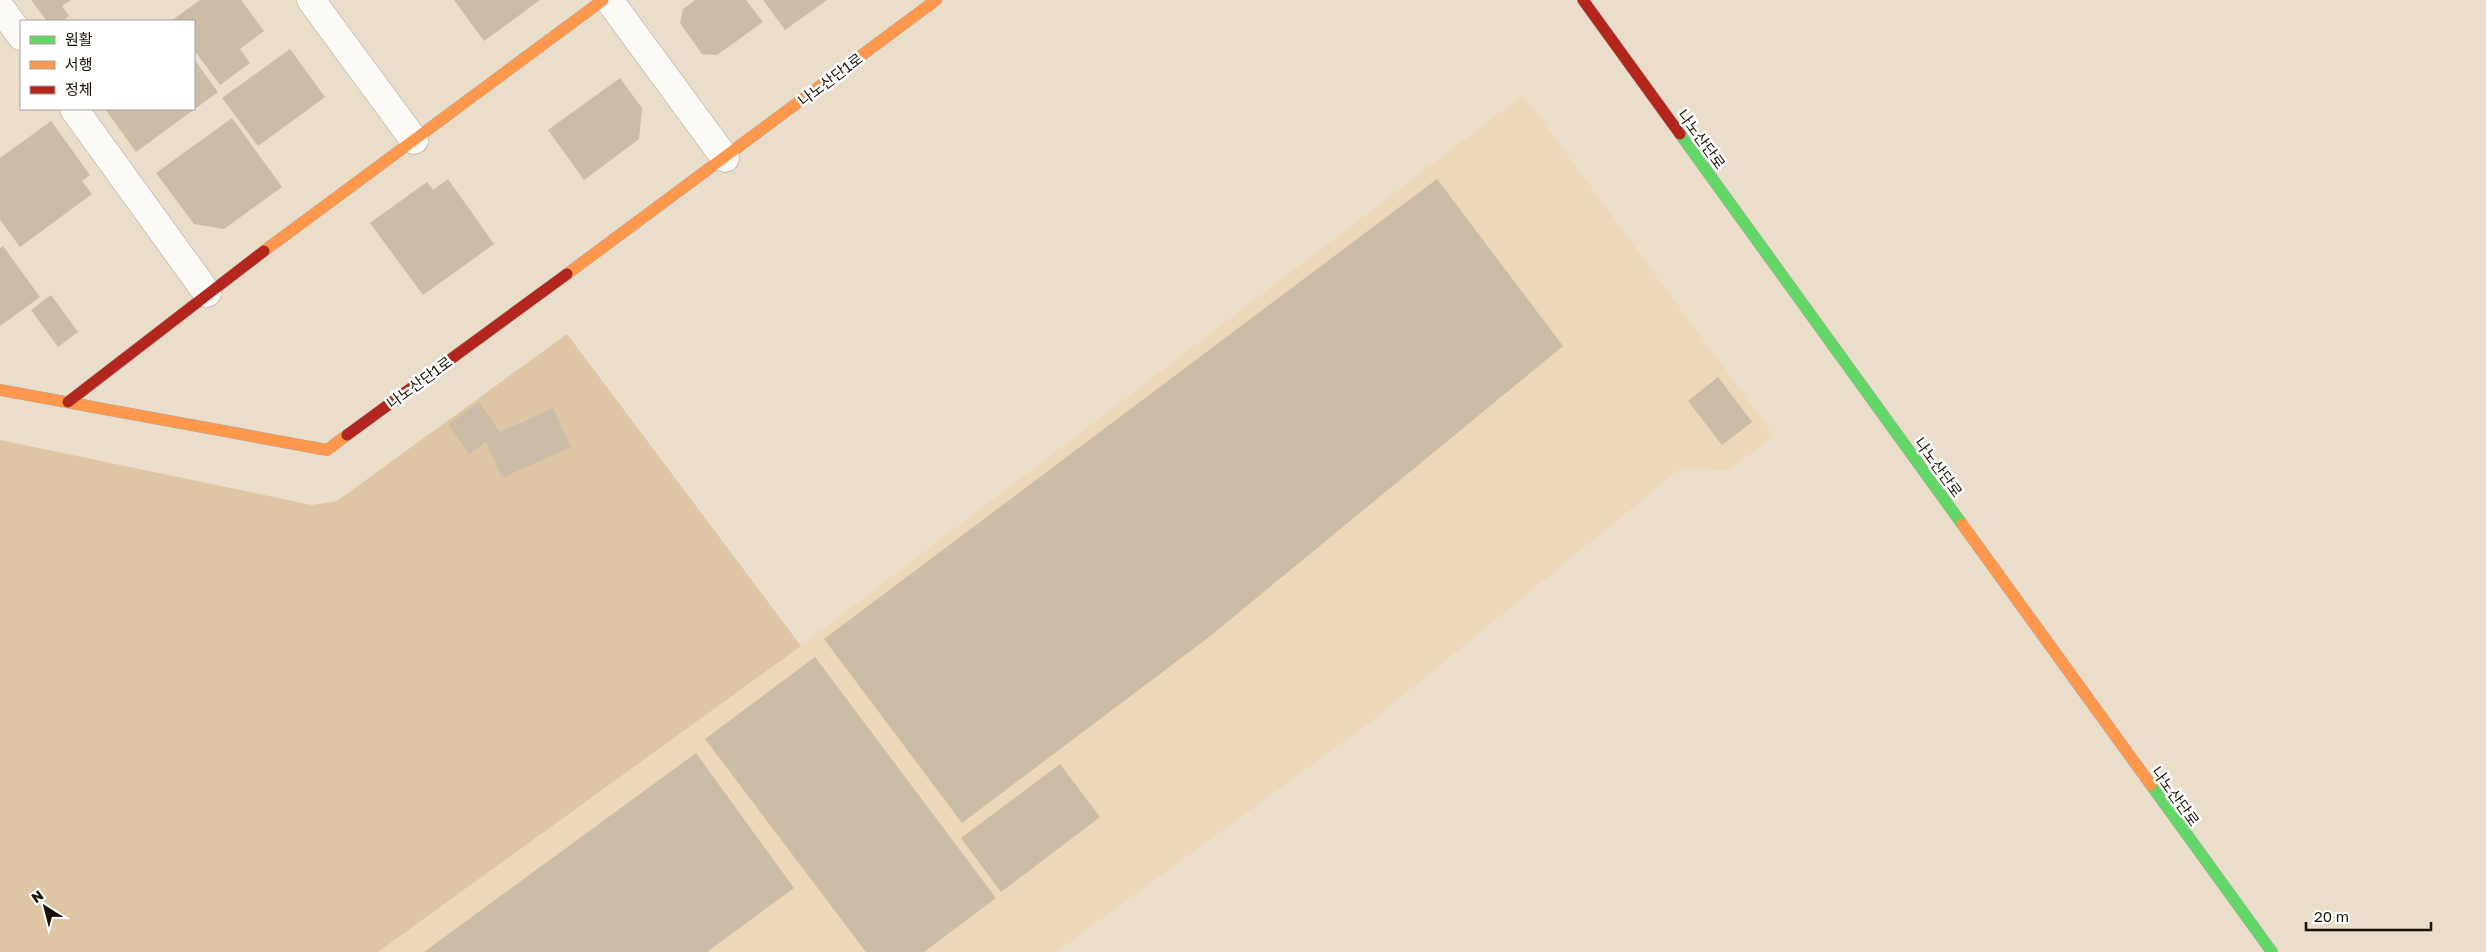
<svg xmlns="http://www.w3.org/2000/svg" width="2486" height="952" viewBox="0 0 2486 952" font-family="'Golos Text','Noto Sans KR',sans-serif">
	<rect width="100%" height="100%" fill="#eaddca"/>
	<!-- built -->
	<path fill="#ecd7b8" d="M1523,95l251,341 -46,34 -47,-2 -312,255 -313,229h-678l423,-306z"/>
	<!-- green -->
	<path fill="#dec6a4" d="M567,334l234,312 -423,306h-378v-512l312,65 25,-4z"/>
	<!-- building -->
	<path fill="#cabca6" d="M31,0h40l-9,6 7,10 -7,5h-15z
		M200,0h41l23,31 -24,18 10,14 -30,22 -26,-35v-29h-23z
		M454,0h86l-56,41z
		M695,0h51l17,22 -46,33 -15,-1 -22,-31 3,-14z
		M763,0h64l-42,30z
		M290,49l35,48 -67,49 -36,-48z
		M194,59l24,33 -82,60 -31,-43h89z
		M620,78l22,30 -3,31 -55,41 -36,-50z
		M232,118l50,69 -58,42 -30,-5 -38,-51z
		M51,121l39,54 -8,6 10,13 -72,53 -20,-27v-62z
		M448,179l46,65 -71,51 -53,-72 57,-41 6,8z
		M1437,179l126,167 -354,291 -247,186 -138,-184z
		M3,246l37,51 -40,29v-78z
		M51,295l27,37 -20,15 -27,-37z
		M1718,377l34,45 -30,23 -34,-44z
		M479,402l21,30 53,-24 18,39 -69,31 -16,-36 -17,12 -21,-30z
		M815,657l181,241 -72,54h-58l-161,-213z
		M696,753l98,135 -87,64h-283z
		M1060,764l40,53 -99,75 -40,-54z"/>
	<g fill="none" stroke-linecap="round" stroke-linejoin="round">
		<defs>
			<path id="street" d="M311,0l103,140
				M609,0l116,158
				M0,7l21,29
				M74,109l133,184"/>
			<path id="fast" d="M1680,134l282,390
				M2151,785l121,167"/>
			<path id="slow" d="M264,251l339,-251
				M567,274l369,-274
				M0,390l327,60 20,-15
				M1962,524l189,261"/>
			<path id="jam" d="M1583,0l97,134
				M68,402l196,-151
				M347,435l220,-161"/>
		</defs>
		<!-- street casing -->
		<use href="#street" stroke="#b0a697" stroke-width="29"/>
		<!-- fast casing -->
		<use href="#fast" stroke="#b0a697" stroke-width="12"/>
		<!-- slow casing -->
		<use href="#slow" stroke="#b0a697" stroke-width="12"/>
		<!-- jam casing -->
		<use href="#jam" stroke="#b0a697" stroke-width="12"/>
		<!-- street -->
		<use href="#street" stroke="#fcfaf7" stroke-width="28"/>
		<!-- fast -->
		<use href="#fast" stroke="#63d668" stroke-width="11"/>
		<!-- slow -->
		<use href="#slow" stroke="#ff974d" stroke-width="11"/>
		<!-- jam -->
		<use href="#jam" stroke="#b3261e" stroke-width="11"/>
	</g>
	<g text-anchor="middle" dominant-baseline="central" stroke-width="5" stroke-linejoin="round" paint-order="stroke">
		<!-- street labels -->
		<g font-size="15" fill="#191105" stroke="#fff">
			<text transform="translate(830 79) rotate(-37)">나노산단1로</text>
			<text transform="translate(1702 139) rotate(54)">나노산단로</text>
			<text transform="translate(419 382) rotate(-36)">나노산단1로</text>
			<text transform="translate(1939 467) rotate(54)">나노산단로</text>
			<text transform="translate(2176 796) rotate(54)">나노산단로</text>
		</g>
	</g>
	<!-- legend -->
	<rect x="20" y="20" width="175" height="90" fill="#ffffff" stroke="#a3a09b"/>
	<rect x="30" y="36" width="25" height="8" fill="#63d668" stroke="#a3a09b"/>
	<text x="65" y="45" font-size="15" fill="#191105">원활</text>
	<rect x="30" y="61" width="25" height="8" fill="#ff974d" stroke="#a3a09b"/>
	<text x="65" y="70" font-size="15" fill="#191105">서행</text>
	<rect x="30" y="86" width="25" height="8" fill="#b3261e" stroke="#a3a09b"/>
	<text x="65" y="95" font-size="15" fill="#191105">정체</text>
	<!-- north arrow -->
	<g transform="translate(45 907) rotate(324)" stroke="#ffffff" stroke-width="4" paint-order="stroke">
	<path d="M0-4L9 19L0 12L-9 19Z" fill="#191105"/>
	<text y="-8" font-size="14" font-weight="bold" text-anchor="middle" fill="#191105">N</text>
	</g>
	<!-- scale -->
	<path d="M2306 922v8h125v-8" fill="none" stroke="#191105" stroke-width="2.5"/>
	<text x="2314" y="922" font-size="15" fill="#191105" stroke="#ffffff" stroke-width="4" paint-order="stroke">20 m</text>
</svg>
